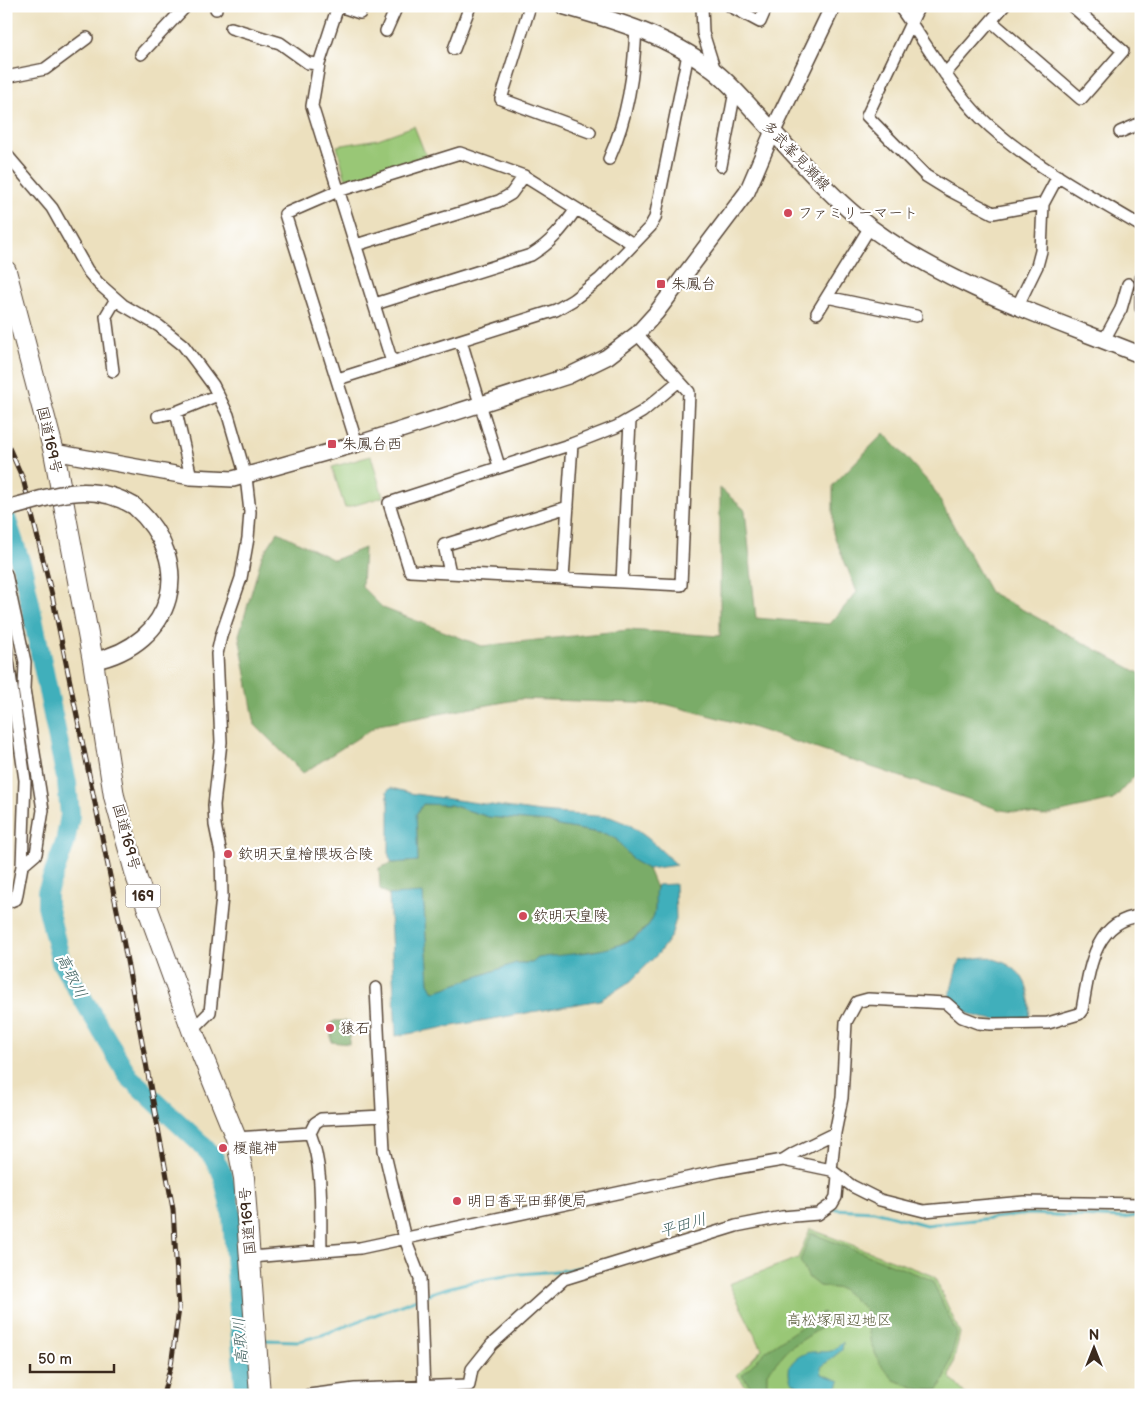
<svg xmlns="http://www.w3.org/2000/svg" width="1147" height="1401" viewBox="0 0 1147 1401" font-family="'Balsamiq Sans','Klee One',sans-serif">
	<rect width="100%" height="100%" fill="#fff"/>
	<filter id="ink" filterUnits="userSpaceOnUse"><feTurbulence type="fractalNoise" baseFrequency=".02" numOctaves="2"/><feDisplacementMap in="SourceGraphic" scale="10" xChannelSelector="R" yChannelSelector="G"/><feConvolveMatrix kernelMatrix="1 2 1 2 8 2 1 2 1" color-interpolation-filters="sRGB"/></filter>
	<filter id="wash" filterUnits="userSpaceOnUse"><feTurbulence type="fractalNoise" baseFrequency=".0096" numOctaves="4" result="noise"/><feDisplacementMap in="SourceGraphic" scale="20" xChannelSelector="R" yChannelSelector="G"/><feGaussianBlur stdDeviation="1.12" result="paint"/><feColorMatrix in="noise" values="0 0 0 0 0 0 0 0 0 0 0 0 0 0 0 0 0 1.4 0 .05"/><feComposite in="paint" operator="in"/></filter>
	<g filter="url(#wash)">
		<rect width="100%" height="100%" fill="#ece0be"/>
		<!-- green -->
		<path fill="#99c776" stroke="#6a784a" d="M414,126l12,30 -71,23 -10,-2 -8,-31 41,-7z
			M371,456l12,41 -38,11 -13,-41z
			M810,1229l124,47 26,57 -10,44 16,18h-213l-16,-20 25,-26 -33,-65 69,-26z"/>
		<!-- forest -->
		<path fill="#7aac67" stroke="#5a6b42" d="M884,433l48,53 58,106 151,82v95l-28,31 -70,16 -42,-6 -256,-85 -80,-21 -144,-5 -143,26 -75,48 -48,-48 -16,-90 23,-79 16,-24 56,28 30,-12 -2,39 21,21 99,38 146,-16 92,6v-148l25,22 11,108 74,6 27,-32 -24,-59v-48z
			M423,804l28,1 38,12 60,5 9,4 48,8 10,5 18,22 14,8 8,19 -1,26 -7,12 -16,13 -23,10 -18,2 -59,12h-16l-82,29 -5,-9 -6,-89 -34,1 -9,-6 -1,-21 13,-5 26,-2 -2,-47z
			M335,1021h14v23l-18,-2v-19z
			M811,1233l121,47 25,54 -11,42 -8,14h-17l-27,-10 -13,-15 -10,-20 -6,-36 -23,-20 -23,-3 -10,-8 -9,-17z
			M823,1312l3,3 -2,11 -36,23 -21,24v17l4,5h-14l-15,-20 25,-25z"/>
		<!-- water -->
		<path fill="#40afbb" stroke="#3e6c6c" d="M391,788l24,6 125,18 70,5 20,8 19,14 28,26 -29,4 -14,-8 -18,-22 -10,-5 -48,-8 -9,-4 -60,-5 -38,-12 -28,-1 -7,10 2,47 -26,2 -3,-6v-52l-2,-14z
			M675,884l1,35 -5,17 -13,18 -27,27 -31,19 -204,36 -7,-141 34,-2 6,90 5,9 82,-29h16l6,-5c35,-6 101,-3 116,-43 3,-9 -1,-21 3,-30z
			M985,957c37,7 48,27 44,64 -36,-2 -50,2 -81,-19l9,-36 4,-6z
			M843,1342l-1,8 -21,17 1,7 18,7 -2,7c-15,-1 -50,7 -49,-17 0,-8 8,-14 15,-17 8,-4 18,-1 27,-3 5,-1 7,-7 12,-9z"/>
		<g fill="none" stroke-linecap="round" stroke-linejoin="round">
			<!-- stream -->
			<path stroke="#40afbb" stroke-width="3" d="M832,1209l42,2 52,14 104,-11 94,4 17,-3
				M423,1296c25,-10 56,-16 83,-20 30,-5 53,-2 84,-11
				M241,1340h9
				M264,1340l35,1 23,-6 95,-36"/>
			<!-- river -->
			<path stroke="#40afbb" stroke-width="20" d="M6,518l17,52 44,213 3,32 -5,28 -18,49v13l14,57 68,115 71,66 14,15 9,17 9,40 13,180"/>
		</g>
	</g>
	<g filter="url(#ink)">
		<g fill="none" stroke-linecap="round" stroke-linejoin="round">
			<defs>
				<path id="minor" d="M338,6l-19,58 -7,42 80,256
					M339,6l21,7
					M530,6l-29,93 89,33
					M702,6l1,27 12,38
					M730,6l30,16 7,-16
					M899,6c27,37 49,78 81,111 46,45 106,76 161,109
					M919,6l-52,110 59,60 21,13 46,24 50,-9
					M216,9v-3
					M991,21l90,78 42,-48 -51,-45
					M231,28l49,15 28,20 11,1
					M386,31l11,-25
					M454,49l16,-43
					M141,54l45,-48
					M945,74l59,-68
					M6,77l39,-8 42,-31
					M1120,132l21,-9
					M6,154l46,54 35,62 11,13 25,22 36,21 24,19 13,17 17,23 15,30 18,62 4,35 -2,26 -7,40 -20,58 -4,18 4,88 -7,63 1,20 6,29 1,43 -12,115 -18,18
					M609,159c19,-43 25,-85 27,-132
					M721,166l14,-75
					M356,245l143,-44 12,-7 13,-18
					M1141,278v30
					M827,297l89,19
					M375,304l156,-49c20,-12 32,-27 45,-46
					M1018,305l19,-39 4,-15 2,-47 15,-28
					M817,313l53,-86
					M637,334l52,58 -8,193 -271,-14 -21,-68 183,-59 44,-17 26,-15 37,-31
					M1104,340l17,-31 7,-25
					M461,341l38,125
					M113,371l-7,-55 10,-17
					M338,379l218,-69 17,-10 27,-21 50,-52 5,-9 33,-164
					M176,412l15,65
					M158,416l18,-4 42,-17
					M357,444l-72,-230 53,-23 122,-38 64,23 109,68
					M450,573l-6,-28 124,-38
					M6,574l19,88 -1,27 19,121 -7,44 -14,12
					M563,579l9,-135
					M622,582l8,-161
					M6,646l19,134 -3,86 -6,33 -10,4
					M376,988l8,162 21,89 15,39 4,115
					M236,1138l74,-5
					M783,1160l11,-7 41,-20
					M831,1170l4,-37 7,-35 4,-76 11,-20 11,-3 78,4 16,14 16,6 13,1 57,-1 31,-9 3,-4c7,-38 11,-90 59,-94
					M321,1251c-1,-38 3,-82 -11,-118l5,-10 6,-4 62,-3
					M251,1257l109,-9 360,-77 63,-11 48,10 21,16 28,14 44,11 100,-9 117,2
					M309,1395l46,-6 114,-4 3,-16 20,-25 72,-65 172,-53 46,-9 36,-3 14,-10 4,-7 2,-21"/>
				<path id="tertiary" d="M54,452l137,25 42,2 124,-35 211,-68 39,-19 30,-23 19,-21 91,-121 26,-61 60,-125"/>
				<path id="secondary" d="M564,6c53,15 105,30 149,64 16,12 29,28 43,43 36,39 72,82 115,115 80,59 178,90 270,127
					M93,661c82,-17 104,-99 41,-155"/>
				<path id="trunk" d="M6,271l48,181 39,209 21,135 23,83 55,151 44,108 8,40 16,217"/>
			</defs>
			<!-- minor casing -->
			<use href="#minor" stroke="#564536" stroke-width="14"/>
			<!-- tertiary casing -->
			<use href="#tertiary" stroke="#564536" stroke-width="18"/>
			<!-- secondary casing -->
			<use href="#secondary" stroke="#564536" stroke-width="19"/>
			<!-- trunk casing -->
			<use href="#trunk" stroke="#564536" stroke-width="22"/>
			<!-- minor -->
			<use href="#minor" stroke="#fff" stroke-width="11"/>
			<!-- tertiary -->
			<use href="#tertiary" stroke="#fff" stroke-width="15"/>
			<!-- secondary -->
			<use href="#secondary" stroke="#fff" stroke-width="16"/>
			<!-- trunk -->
			<use href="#trunk" stroke="#fff" stroke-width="20"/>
			<defs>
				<path id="rail" d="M6,441l17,38 29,116 70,339 51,275 6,100 -8,56 -8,30"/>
			</defs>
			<!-- rail casing -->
			<use href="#rail" stroke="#3b2a1e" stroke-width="5"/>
			<!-- rail -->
			<use href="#rail" stroke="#fff" stroke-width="3" stroke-dasharray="9" stroke-linecap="butt"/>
			<defs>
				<path id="secondary-bridge" d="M6,509c47,-13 83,-29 128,-3"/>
			</defs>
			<!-- secondary-bridge casing -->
			<use href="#secondary-bridge" stroke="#564536" stroke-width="19" stroke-linecap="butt"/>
			<!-- secondary-bridge -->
			<use href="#secondary-bridge" stroke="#fff" stroke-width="16"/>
		</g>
	</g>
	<!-- markers -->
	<g fill="#d1495b" stroke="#fff" stroke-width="2">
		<circle cx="788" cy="213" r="5"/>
		<rect x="656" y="279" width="10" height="10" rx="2.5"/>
		<rect x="327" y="439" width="10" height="10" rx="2.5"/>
		<circle cx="228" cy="854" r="5"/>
		<circle cx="523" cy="916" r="5"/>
		<circle cx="330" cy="1028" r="5"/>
		<circle cx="223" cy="1148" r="5"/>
		<circle cx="457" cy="1201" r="5"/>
	</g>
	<g text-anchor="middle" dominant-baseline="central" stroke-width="4.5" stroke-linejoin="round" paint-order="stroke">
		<!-- shield labels -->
		<rect fill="#fff" stroke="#766a62" stroke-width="1" x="125.5" y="884.5" width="35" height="23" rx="4"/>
		<g font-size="14" font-weight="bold" fill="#3b2a1e">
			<text x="143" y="896">169</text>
		</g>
		<!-- street labels -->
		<g font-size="15" fill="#3b2a1e" stroke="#fff">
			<text transform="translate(796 156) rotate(46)">多武峯見瀬線</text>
			<text transform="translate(49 440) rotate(77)">国道169号</text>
			<text transform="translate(126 837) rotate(75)">国道169号</text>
			<text transform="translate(248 1221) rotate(-95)">国道169号</text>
		</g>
		<!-- poi labels -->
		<g font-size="15" fill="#3b2a1e" stroke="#fff" text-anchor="start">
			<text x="798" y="213">ファミリーマート</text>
			<text x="671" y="284">朱鳳台</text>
			<text x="342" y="444">朱鳳台西</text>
			<text x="238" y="854">欽明天皇檜隈坂合陵</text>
			<text x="533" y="916">欽明天皇陵</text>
			<text x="340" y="1028">猿石</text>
			<text x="233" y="1148">榎龍神</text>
			<text x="467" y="1201">明日香平田郵便局</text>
		</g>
		<!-- park labels -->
		<g font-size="15" fill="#575938" stroke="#fff">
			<text x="839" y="1320">高松塚周辺地区</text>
		</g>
		<!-- water labels -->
		<g font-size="16" font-style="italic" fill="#3d5f5d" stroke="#fff">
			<text transform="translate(71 976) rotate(63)">高取川</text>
			<text transform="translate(683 1226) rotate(-16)">平田川</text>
			<text transform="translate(241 1341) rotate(-94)">高取川</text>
		</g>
	</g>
	<!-- margin -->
	<rect width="1147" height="1401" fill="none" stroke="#fff" stroke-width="25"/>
	<!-- north arrow -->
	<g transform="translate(1094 1348)" stroke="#ffffff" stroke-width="4" paint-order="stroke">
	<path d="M0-4L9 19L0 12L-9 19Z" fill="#3b2a1e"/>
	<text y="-8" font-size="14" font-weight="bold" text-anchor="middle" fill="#3b2a1e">N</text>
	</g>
	<!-- scale -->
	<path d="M30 1364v8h84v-8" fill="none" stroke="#3b2a1e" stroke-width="2.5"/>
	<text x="38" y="1364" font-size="15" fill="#3b2a1e" stroke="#ffffff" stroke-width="4" paint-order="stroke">50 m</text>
</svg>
